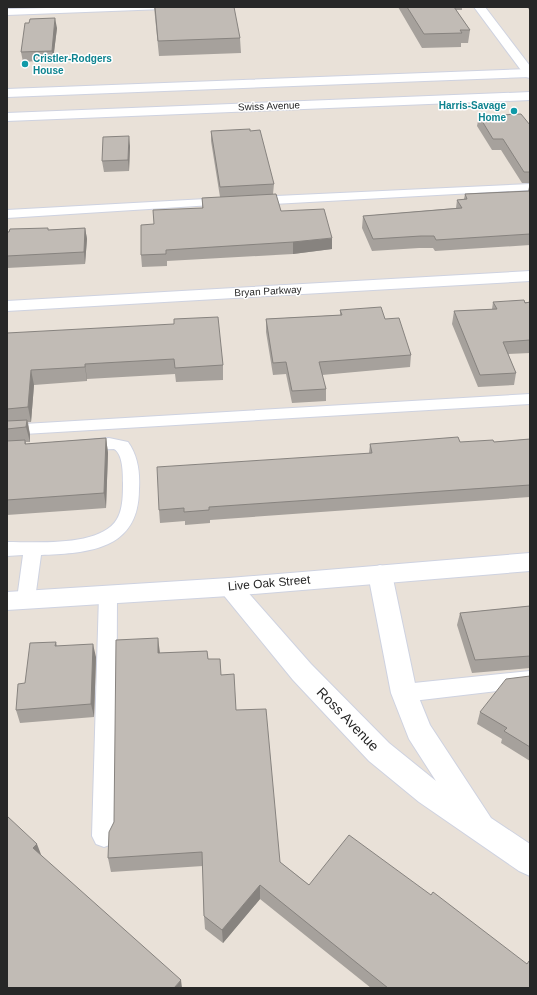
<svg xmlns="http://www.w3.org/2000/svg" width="537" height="995" viewBox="0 0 537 995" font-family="Arial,sans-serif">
	<rect width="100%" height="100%" fill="#e9e1d8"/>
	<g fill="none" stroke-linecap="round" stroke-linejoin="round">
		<defs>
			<path id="service" d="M86,7h82l-4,2 -157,6v-6z
				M530,184v6l-275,15 -6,-4 6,-4z
				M224,198l4,2 2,2 -2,2 -221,14v-8z
				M530,394v10l-523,31v-10z
				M109,438l19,4c10,14 12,30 11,47 0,61 -50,64 -98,66l-6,44 -2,5 -7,2 -7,-2 -2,-5 6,-44 -16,1v-14c29,0 94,5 110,-23 6,-10 6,-25 6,-36 0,-10 0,-29 -9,-34l-31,1 -6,-1 -2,-4 2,-4z
				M108,588l7,2 2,5 -1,241 -4,8 -8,3 -8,-3 -4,-8 7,-241 2,-5z
				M530,671v16l-126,15 -7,-3 -3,-6 3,-6 7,-3z"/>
			<path id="minor" d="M474,7h11l45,59v12l-4,-1z
				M530,271v10l-523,30v-10z"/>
			<path id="tertiary" d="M530,69v8l-523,20v-8z
				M530,92v8l-523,21v-8z
				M380,565l8,3 4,6 25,119 13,32 61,93 39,26v32l-11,-5 -100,-69 -50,-41 -76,-81 -76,-93 3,-6 9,-3 9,3 73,83 78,79 47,38 -27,-42 -18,-46 -23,-119 4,-6z"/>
			<path id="secondary" d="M530,553v18l-301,25 -222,14v-18l222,-14z"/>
		</defs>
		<!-- service casing -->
		<use href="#service" stroke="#ced2e0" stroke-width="2"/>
		<!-- minor casing -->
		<use href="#minor" stroke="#ced2e0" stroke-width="2"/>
		<!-- tertiary casing -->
		<use href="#tertiary" stroke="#ced2e0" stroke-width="2"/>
		<!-- secondary casing -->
		<use href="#secondary" stroke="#ced2e0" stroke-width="2"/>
		<!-- service -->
		<use href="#service" fill="#fff" fill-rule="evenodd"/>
		<!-- minor -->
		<use href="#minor" fill="#fff" fill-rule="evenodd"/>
		<!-- tertiary -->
		<use href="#tertiary" fill="#fff" fill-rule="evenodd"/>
		<!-- secondary -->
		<use href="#secondary" fill="#fff" fill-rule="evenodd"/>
	</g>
	<!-- wall -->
	<path fill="#a6a19c" d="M154,7l86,31 1,15 -82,3z
		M398,7h64v3h-6l14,20 -2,13h-7v4l-39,1z
		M527,7h3v4z
		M29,23l28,5 -4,32 -30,2 -2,-10z
		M479,116l51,9v120l-95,6 -2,-3h-14l-47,3 -10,-23 1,-12 93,-8 1,-8 7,-1 1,-5 63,-3 2,-8h-8l-21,-33h-9l-15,-24z
		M211,131h39l24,53 -1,10 8,17 51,38 -39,5 -126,7v5l-25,1 -1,-12 13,-31 48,-16v-10l18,-1 -9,-56z
		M130,146l-1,25 -25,1 -2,-11z
		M85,228l2,11 -2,25 -78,4v-36z
		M493,302h37v51l-22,1 8,19 -2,12 -36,2 -26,-63 2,-13 38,-2z
		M340,310l45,9 26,36 -1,12 -88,8 4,14v12l-34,2 -6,-29 -13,1 -7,-43v-13l74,-4z
		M7,333l216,32v15l-47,2 -1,-8 -88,5v2l-53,4 -3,37h-3l2,13v7h-4v2l80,-6 2,15 -2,55 -99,7z
		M530,439v58l-320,23v3l-25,2v-4l-25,2 -1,-13 210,-57 1,-9 124,-2z
		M530,606v62l-58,5 -15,-48 3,-12z
		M56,642l1,4 39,11 -2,60 -74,6 -4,-13 9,-27z
		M207,651l1,8 13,16 15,35 44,152 29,23 221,103h-159l-111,-89 -37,44 -18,-14 -1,-13 -1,-50 -92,6 -3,-14 6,-36 46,-169z
		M530,676v85l-29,-18 1,-4 -25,-15 3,-12z"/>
	<!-- shaded-wall -->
	<path fill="#87837f" d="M55,18l2,10 -4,32 -1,-9z
		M129,136l1,10 -1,25 -1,-11z
		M85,228l2,11 -2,25 -1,-12z
		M332,238v11l-39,5v-12z
		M85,364l2,15v2l-2,-14z
		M31,370l3,15 -3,37 -3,-15z
		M27,420l3,15v7l-4,-15z
		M106,438l2,15 -2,55 -2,-15z
		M158,638l2,15h-2z
		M93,644l3,13 -2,60 -3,-13z
		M37,844l5,13 -9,-9z
		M260,885v14l-37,44 -1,-13z
		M181,980l1,8h-8z"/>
	<!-- building -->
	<path fill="#c1bbb5" stroke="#87837f" d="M155,7h79l6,31 -82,3z
		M407,7h47l16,23h-10l2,3 -38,1z
		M55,18l-3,33 -31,1 4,-29h4l1,-4z
		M521,114l9,11v47h-6l-21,-33h-10l-14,-23z
		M250,129v2l10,-1 14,54 -54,3 -9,-56z
		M129,136l-1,24 -26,1 1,-24z
		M530,191v43l-94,6 -2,-4h-13l-48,3 -10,-23 99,-8 -5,-8 10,-1 -2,-5z
		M276,194l5,17 43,-2 8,29 -39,4 -127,8v4l-25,1v-30l13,-1 -1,-14 50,-2 -1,-10z
		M48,228v2l37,-2 -1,24 -77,4v-24h2l1,-3z
		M524,300l1,3 5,-1v38l-27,2 13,31 -36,2 -26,-64 43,-2 -4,-7z
		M381,307l4,12 14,-1 12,37 -92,7 7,27 -34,2 -6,-29 -13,1 -7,-44 76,-4 -2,-5z
		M218,317l5,48 -48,3 -1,-9 -89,5v3l-54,3 -3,37 -21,2v-76l167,-9v-5z
		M27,420l-1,7 -19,2v-8z
		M458,437l2,5 33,-2 1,2 36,-3v46l-321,22v3l-25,2v-4l-25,2 -2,-43 215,-14 -2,-9z
		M106,438l-2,55 -97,7v-59l18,-1v4z
		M530,606v50l-55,4 -15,-47z
		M158,638v15l49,-2 1,8h12l1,16 13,-1 2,36 30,-1 14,153 29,23 40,-50 82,60 2,-3 94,72 2,-3h1v27h-142l-128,-103 -38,45 -18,-14 -2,-64 -94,6 1,-26 5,-10 2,-182z
		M56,642l-1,4 38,-2 -2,60 -75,6 2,-26 7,-1 5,-40z
		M530,676v71l-26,-16 3,-3 -27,-16 26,-33z
		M7,816l30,28 -4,4 148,132 -7,8h-167z"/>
	<!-- markers -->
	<g fill="#0f9aa8" stroke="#fff" stroke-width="1.5">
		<circle cx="25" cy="64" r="4"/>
		<circle cx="514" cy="111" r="4"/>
	</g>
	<g text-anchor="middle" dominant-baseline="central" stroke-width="3" stroke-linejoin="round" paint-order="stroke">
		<!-- far-culture labels -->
		<g font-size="10" font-weight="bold" fill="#0d838f" stroke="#fff" text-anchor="start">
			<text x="33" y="58">Cristler-Rodgers<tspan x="33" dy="12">House</tspan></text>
			<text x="506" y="105" text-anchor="end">Harris-Savage<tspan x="506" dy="12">Home</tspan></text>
		</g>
		<!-- far-street labels -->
		<g font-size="10" fill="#272727" stroke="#fff">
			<text transform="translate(269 106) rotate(-2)">Swiss Avenue</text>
			<text transform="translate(268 291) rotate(-3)">Bryan Parkway</text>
		</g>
		<!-- street labels -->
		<g font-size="12" fill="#272727" stroke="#fff">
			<text transform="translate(269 583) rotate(-5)">Live Oak Street</text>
		</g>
		<!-- near-street labels -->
		<g font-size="14" fill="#272727" stroke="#fff">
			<text transform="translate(348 719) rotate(46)">Ross Avenue</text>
		</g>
	</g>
	<!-- border -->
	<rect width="537" height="995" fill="none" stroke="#272727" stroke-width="16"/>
</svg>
